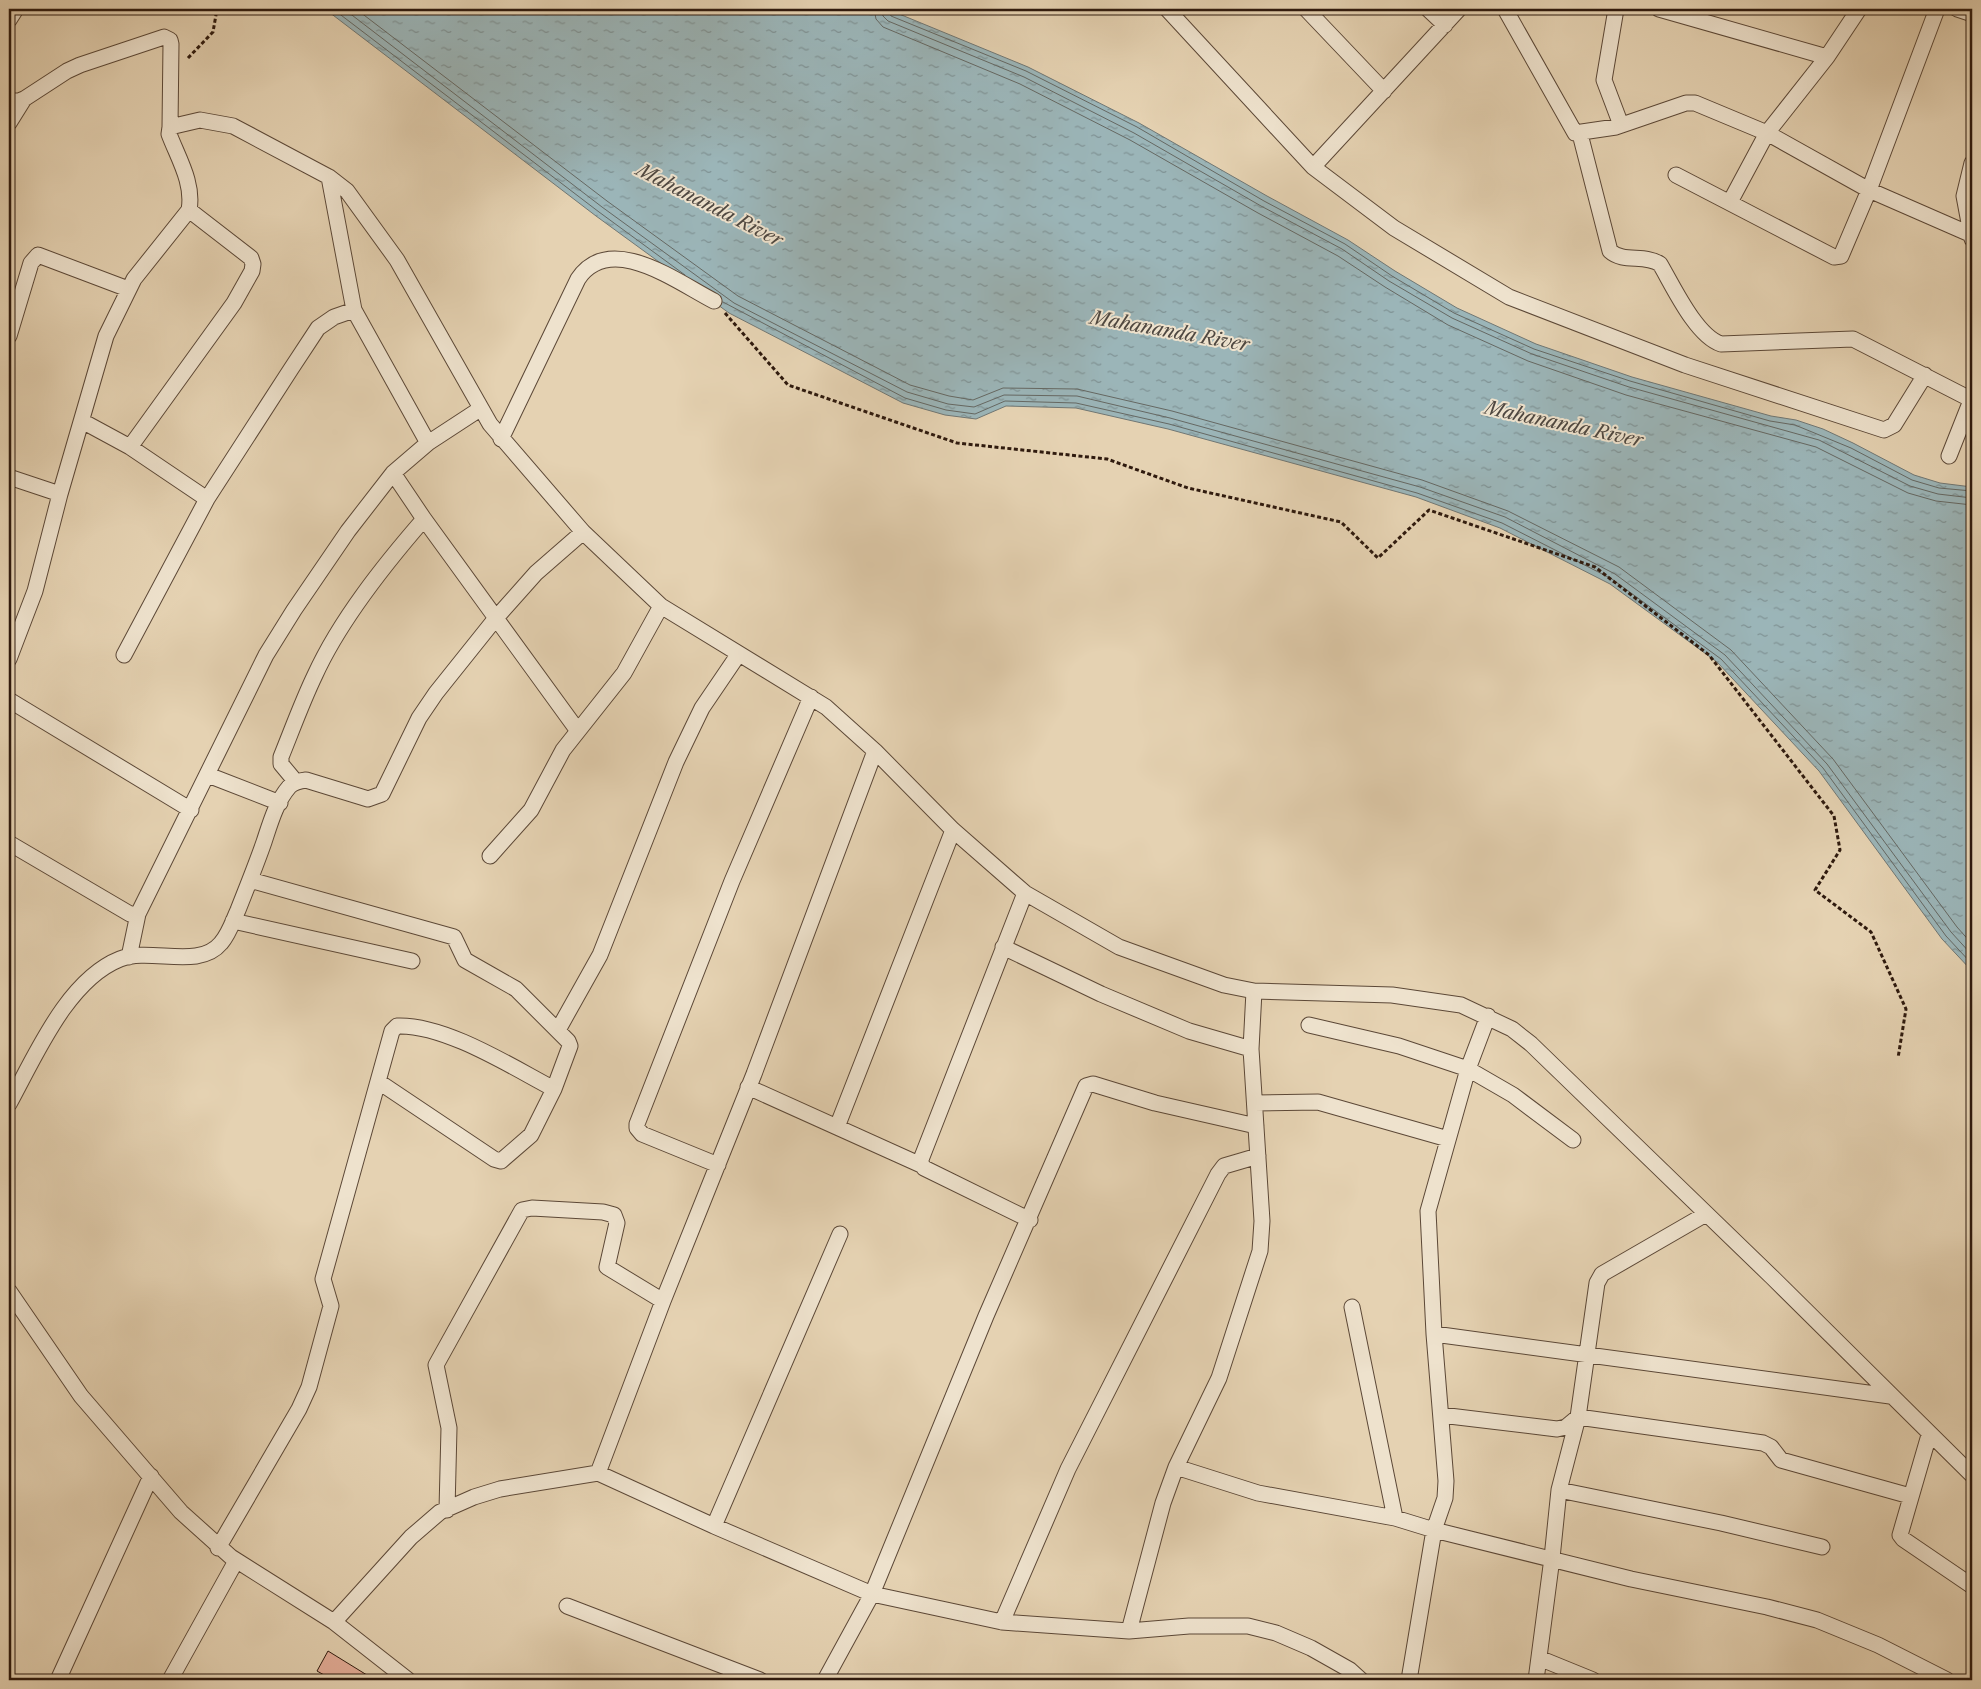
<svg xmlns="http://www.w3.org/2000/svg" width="1981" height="1689" viewBox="0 0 1981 1689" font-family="'Libre Caslon Text',serif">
	<defs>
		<pattern id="water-ripples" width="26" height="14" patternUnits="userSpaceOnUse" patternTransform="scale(1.25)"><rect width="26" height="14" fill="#9bb5b8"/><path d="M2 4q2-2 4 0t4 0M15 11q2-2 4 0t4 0" fill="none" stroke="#7f9294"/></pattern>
	</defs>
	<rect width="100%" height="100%" fill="#e5d2b2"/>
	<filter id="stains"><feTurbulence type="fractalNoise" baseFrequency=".004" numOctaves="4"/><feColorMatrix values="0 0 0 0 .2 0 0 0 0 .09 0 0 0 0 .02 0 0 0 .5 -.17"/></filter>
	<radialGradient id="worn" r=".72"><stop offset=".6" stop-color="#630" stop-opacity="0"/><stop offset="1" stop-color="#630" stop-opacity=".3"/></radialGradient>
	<!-- water -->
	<path fill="url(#water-ripples)" stroke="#707774" d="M325,9h562l141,58 111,56 128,73 81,44 47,31 62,37 79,36 96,33 139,39 25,4 27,9 30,14 61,32 26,8 32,4v484l-30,-32 -123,-168 -102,-109 -107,-78 -110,-56 -84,-31 -248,-68 -92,-21 -70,-2 -30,13 -31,-4 -42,-12 -174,-90 -133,-97z"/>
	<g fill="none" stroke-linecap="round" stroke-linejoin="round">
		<!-- shore -->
		<path stroke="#656863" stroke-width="1" d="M333,9l266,203 86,63
			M344,9l258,198 132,96 173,89 41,12 26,3 30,-12 73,1 93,22 250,69 85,30 110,57 110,81 102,109 124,168 21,23
			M356,9l251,192 131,95 172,89 39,11 24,4 30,-12 74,1 95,22 250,69 86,31 111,56 112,83 102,109 124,168 15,17
			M874,9l2,10 7,8 137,57 110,56 128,73 80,43 47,31 63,38 80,36 98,34 190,52 92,46 28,8 36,4
			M881,9l2,7 5,5 136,56 110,56 127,73 81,43 47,32 63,37 80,36 97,33 190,53 91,46 28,8 34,4
			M888,9l3,7 135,55 111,56 127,74 81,43 47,32 62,37 80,36 96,32 140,40 25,4 56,23 61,32 27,8 33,3
			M723,302l182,96 41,12 29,4 30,-13 71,2 93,21 248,69 85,30 110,56 109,80 102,109 123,168 26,28"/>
	</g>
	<!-- building -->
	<path fill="#e4ad98" stroke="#2f1a0e" d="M328,1651l47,29h-42l-16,-9z"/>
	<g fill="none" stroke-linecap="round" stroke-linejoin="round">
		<defs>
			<path id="street" d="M1167,9l146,158 81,61 115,69 176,68 199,65 10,-5 31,-50
				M1306,9l78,82
				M1428,9l17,16
				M1505,9l70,124 41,-6 70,-24h9l72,30 102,57 103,45
				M1616,9l-12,71 17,45
				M1659,9l168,48
				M1957,9l15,5
				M9,20l7,-11
				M9,101h10l5,-2 43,-28 13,-6 84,-28 6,3 1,4 -1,83
				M9,123l15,-24
				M1580,134l30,117c13,12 35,3 50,13 13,22 36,72 61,80l132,-5 119,61
				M1972,163l-8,33 8,43
				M1313,167l146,-158
				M1676,175l158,82 7,-1 28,-66 68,-181
				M329,177l25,133 74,133
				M1730,202l37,-69 60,-76 32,-48
				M9,336l22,-73 7,-8 90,34
				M82,421l48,26 77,52
				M501,439l77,-160c32,-48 99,3 136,22
				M130,447l104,-144 18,-32 1,-7 -2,-6 -62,-48
				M1949,456l23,-58
				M393,473l31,46 154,212
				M9,477l51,17
				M124,655l83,-156 84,-130 27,-41 16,-11 20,-7
				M9,659l26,-68 25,-97 46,-158 28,-57 55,-69c5,-27 -11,-52 -20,-76l1,-7 30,-7 33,6 96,51 18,14 50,69 93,164 93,108 78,74 165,101 49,44 78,79 72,63 94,54 105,38 30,6 138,4 69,10 51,24 19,15 242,234 199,197
				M9,700l182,110
				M208,775l72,28
				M296,782l-15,-18v-7c11,-27 21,-55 34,-82 25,-55 69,-110 109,-156
				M9,843l121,71h8l128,-259 28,-45 54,-79 45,-58 35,-30 52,-34
				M490,856l41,-46 32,-60 61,-77 37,-67
				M250,880l204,57 11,23 51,29 52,52 2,5 -16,43 -23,46 -30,26 -7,-2 -115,-77
				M1025,893l-105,269 4,6 106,52
				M233,921l179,40
				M1003,947l98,47 88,37 62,18
				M129,957l9,-43
				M1309,1025l90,21 69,23 45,26 60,45
				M558,1030l42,-75 76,-193 26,-54 36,-53
				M748,1087l173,78
				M1255,1103l63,-1 130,37
				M9,1104c26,-47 58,-124 111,-145 31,-12 79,11 101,-16 8,-9 12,-22 17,-33 9,-23 18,-45 26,-68 6,-18 12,-40 25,-55 4,-5 10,-6 17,-7l62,19 14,-5 37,-76 17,-25 60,-75 40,-45 47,-41
				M837,1127l116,-297
				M718,1165l-76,-31 -5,-6v-4l95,-243 79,-184
				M9,1291l72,105 100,116 50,45 103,65 74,58
				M1352,1307l43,211
				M1434,1334l456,62
				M1441,1415l116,14 9,-2 12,-10 185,26 8,4 10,13 129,36
				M1929,1435l-29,100 3,4 69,47
				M1176,1467l82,26 137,25 39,12 197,49 136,28 50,13 61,25 69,35
				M598,1473l65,-172 91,-227 121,-323
				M1559,1490l162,33 101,24
				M447,1510l2,-82 -13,-63 86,-155 10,-2 71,4 11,3 3,8 -10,44 56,34
				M714,1526l126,-292
				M218,1548l81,-139 10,-22 22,-81 -8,-27 69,-248 5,-5c48,-2 115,41 157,63
				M567,1606l193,74
				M334,1622l77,-85 29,-25 34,-15 26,-8 98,-16 116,53 158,68 130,28 127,9 60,-5h59l28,7 35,15 39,22 11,10
				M1002,1622l66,-153 150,-295 6,-8 34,-10
				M1129,1631l34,-128 13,-36 43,-89 41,-127 2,-30 -11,-172 3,-58
				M1539,1658l54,22
				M58,1680l93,-204
				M170,1680l66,-119
				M825,1680l47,-86 114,-278 100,-230 7,-2 62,19 101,23
				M1409,1680l25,-150 11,-32 1,-17 -12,-147 -6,-123 40,-142 20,-53
				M1536,1680l16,-122 7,-68 19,-73 19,-134 5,-9 104,-60"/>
		</defs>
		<!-- street casing -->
		<use href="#street" stroke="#5c4837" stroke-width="17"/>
		<!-- path -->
		<path stroke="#2f1a0e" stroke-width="3" stroke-dasharray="4 2.5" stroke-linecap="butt" d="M188,58l25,-26 4,-23
			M725,313l63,72 169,58 150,16 81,29 153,34 37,36 51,-48 166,57 114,88 125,161 6,34 -25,40 56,42 35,77 -8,49"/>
		<!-- street -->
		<use href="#street" stroke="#eee2cd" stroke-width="15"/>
	</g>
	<g text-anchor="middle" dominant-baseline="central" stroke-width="4" stroke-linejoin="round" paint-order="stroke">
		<!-- water labels -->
		<g font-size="19" font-style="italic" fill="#4f4841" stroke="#eee2cd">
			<text transform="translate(710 205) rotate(27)">Mahananda River</text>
			<text transform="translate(1170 331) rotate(10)">Mahananda River</text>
			<text transform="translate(1564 424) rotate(12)">Mahananda River</text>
		</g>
	</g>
	<!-- margin -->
	<rect width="1981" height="1689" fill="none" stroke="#e5d2b2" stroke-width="30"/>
	<rect x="10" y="10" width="1961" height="1669" fill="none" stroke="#2f1a0e" stroke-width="2.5"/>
	<rect x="15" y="15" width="1951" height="1659" fill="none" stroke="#2f1a0e"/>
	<rect width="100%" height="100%" filter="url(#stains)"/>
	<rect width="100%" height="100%" fill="url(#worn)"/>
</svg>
